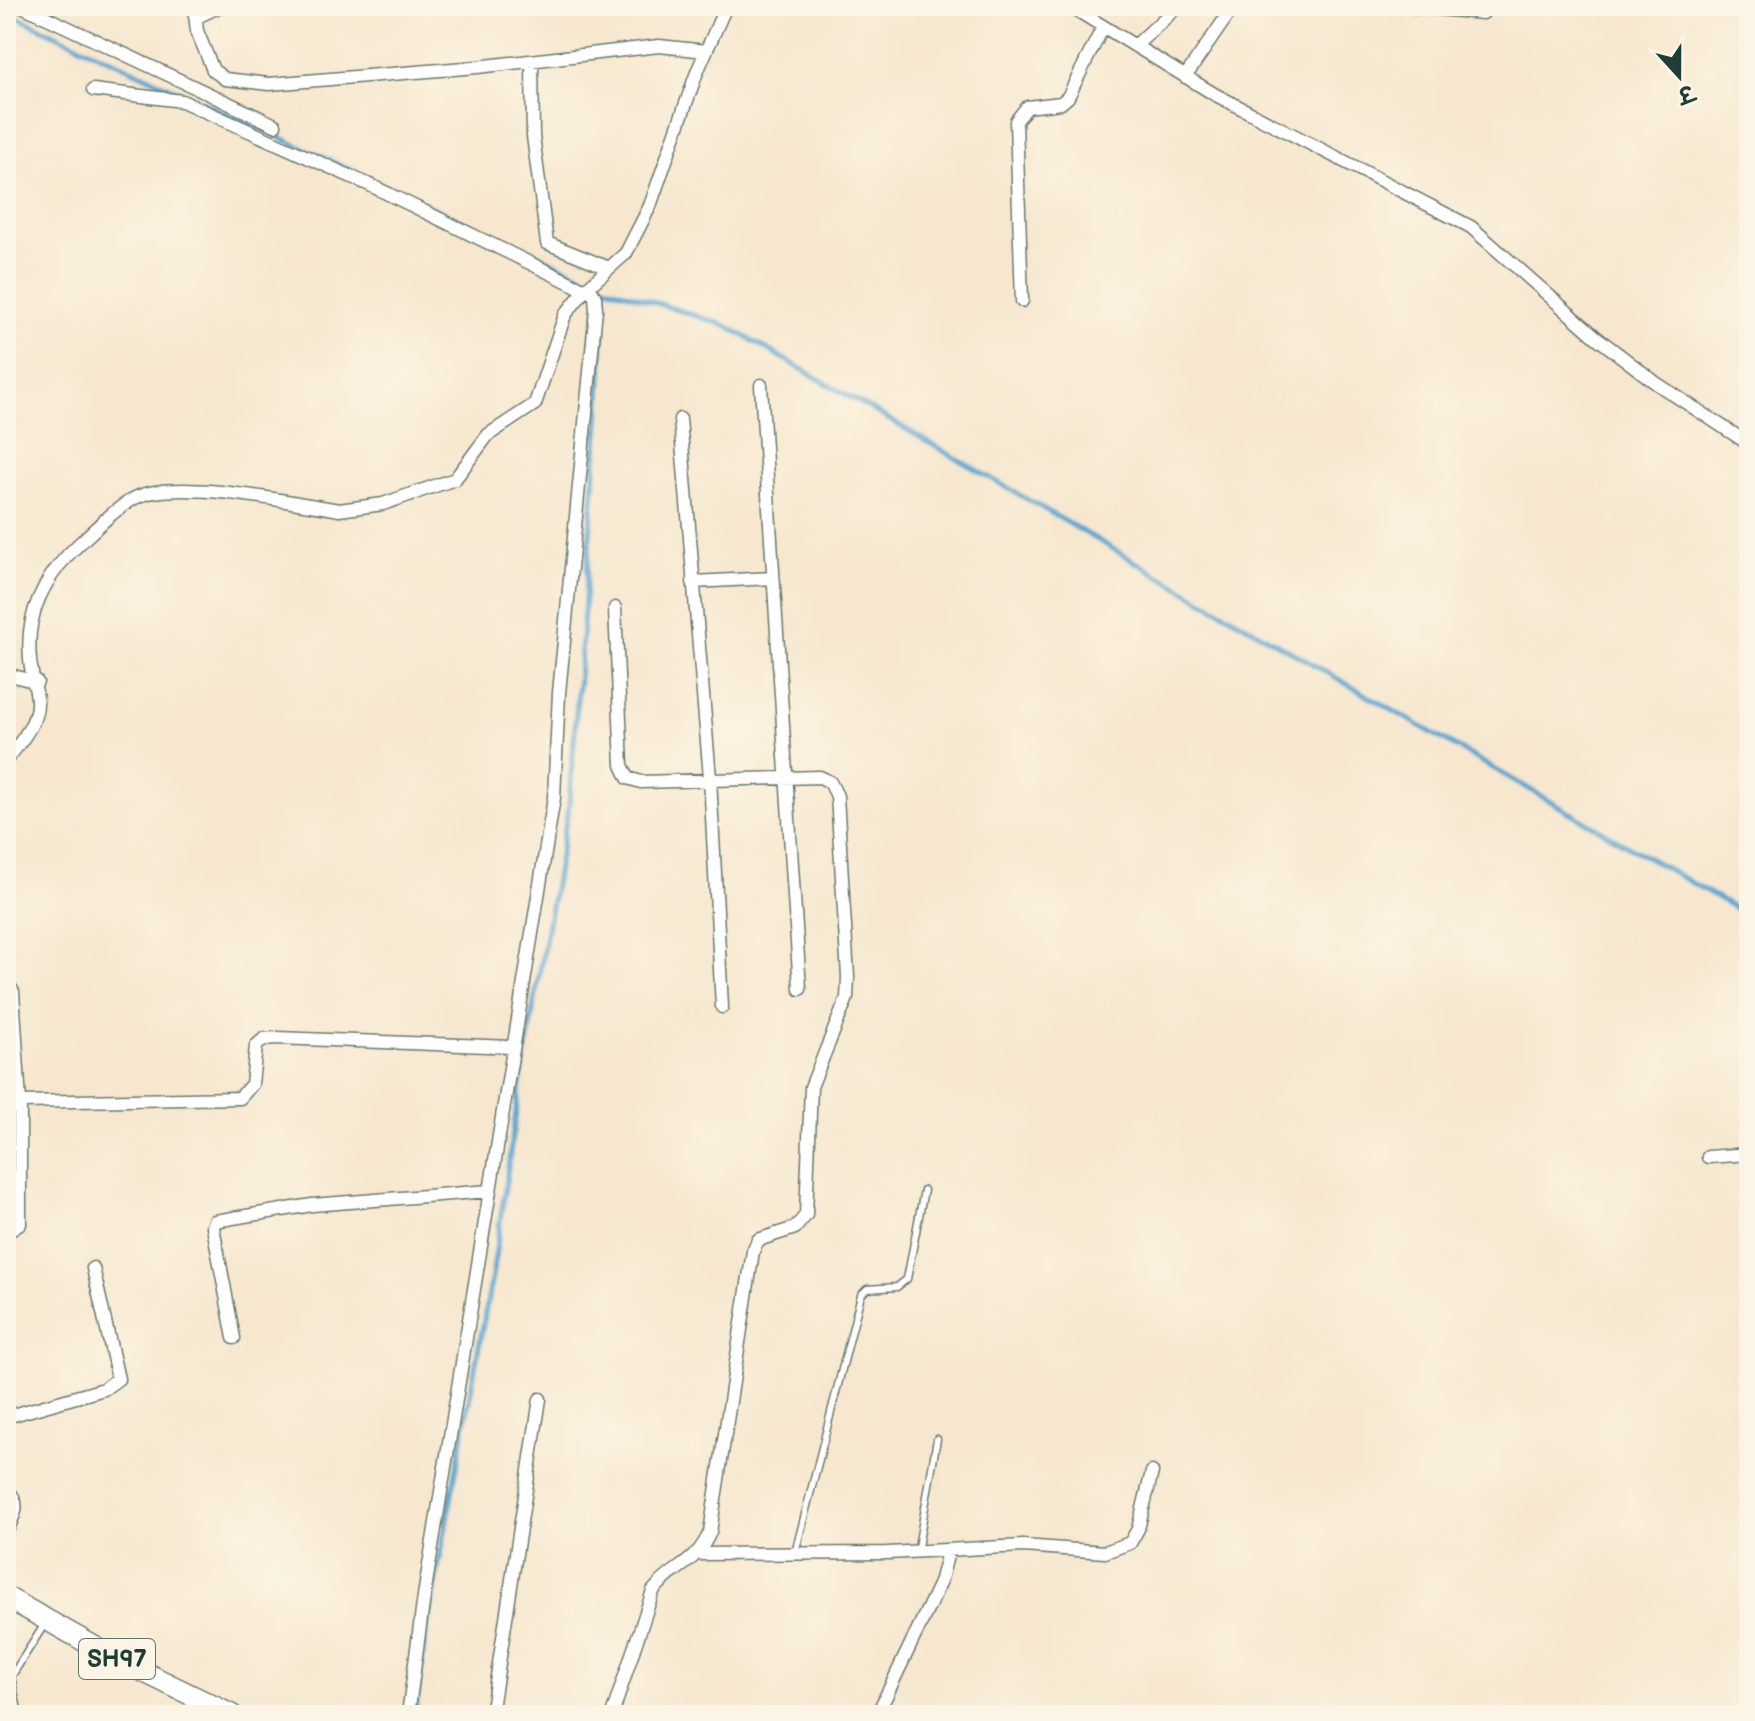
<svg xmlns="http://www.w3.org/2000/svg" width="1755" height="1721" viewBox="0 0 1755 1721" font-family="'Balsamiq Sans','Playpen Sans Deva',sans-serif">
	<rect width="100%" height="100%" fill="#fcf5e5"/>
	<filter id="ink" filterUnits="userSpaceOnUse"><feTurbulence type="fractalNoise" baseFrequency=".0125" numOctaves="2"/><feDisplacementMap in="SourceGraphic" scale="16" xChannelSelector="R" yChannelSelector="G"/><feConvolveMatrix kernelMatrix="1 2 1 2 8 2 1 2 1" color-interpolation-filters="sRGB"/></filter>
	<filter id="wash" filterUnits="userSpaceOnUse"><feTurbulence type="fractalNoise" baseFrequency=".006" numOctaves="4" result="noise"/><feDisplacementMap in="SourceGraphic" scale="32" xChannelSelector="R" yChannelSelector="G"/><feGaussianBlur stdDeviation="1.8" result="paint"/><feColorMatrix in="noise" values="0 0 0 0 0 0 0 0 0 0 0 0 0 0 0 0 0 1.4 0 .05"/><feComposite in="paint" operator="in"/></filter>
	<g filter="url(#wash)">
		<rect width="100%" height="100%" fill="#f6e7ce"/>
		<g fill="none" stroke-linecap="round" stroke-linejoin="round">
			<!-- stream -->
			<path stroke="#58a4d0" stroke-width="5" d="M6,12l347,159
				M381,184l224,102 122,40 1022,590
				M415,1715l10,-76 68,-368 27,-187 49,-280 30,-384 6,-134"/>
		</g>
	</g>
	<g filter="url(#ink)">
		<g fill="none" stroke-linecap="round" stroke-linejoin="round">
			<defs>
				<path id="service" d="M795,1553l66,-258 6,-6 30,-2 10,-8 17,-89
					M917,1553l20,-114
					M19,1715l-8,-38 35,-55"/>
				<path id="minor" d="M22,6l253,119
					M194,6l3,25 16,39 12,9 44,5 208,-17 182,-21 47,5
					M1062,6l16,5 136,83 257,133 125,110 60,46 93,61
					M1403,6l80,7
					M197,17l23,-11
					M1135,46l43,-40
					M532,61l1,75 14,107 62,25
					M1185,77l49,-71
					M93,90l89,11 190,85 213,104
					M1022,301l-6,-180 11,-14 34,-4 7,-6 35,-70
					M761,385l39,604
					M680,419l30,359 12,229
					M693,582l80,-4
					M6,674l31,8
					M6,760c56,-64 18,-61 24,-128 4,-36 23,-64 49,-88 17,-16 36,-35 56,-46 39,-21 158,5 204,12l44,-6 72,-25 33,-44 47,-31 30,-89 20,-25 41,-37 24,-47 47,-134 29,-66
					M6,980l7,12 7,110v122l-14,9
					M20,1102l220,-4 12,-14 4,-38 8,-7 13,-1 236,9
					M1708,1157l41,-3
					M234,1338l-21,-111 2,-6 97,-16 177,-14
					M6,1417l98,-28 14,-10 -25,-111
					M6,1488c16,16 9,26 0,44
					M701,1554l186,-1 136,-7 82,6 25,-9 8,-14 14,-57
					M408,1715l16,-119 130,-798 5,-105 37,-384 -1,-12 -7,-10
					M491,1715l49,-316
					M612,1715l41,-124c21,-26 42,-25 57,-59l43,-281 5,-11 37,-12 11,-13 5,-128 36,-89 1,-21 -11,-181 -7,-14 -10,-5 -179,5 -13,-4 -6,-13 -7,-157
					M877,1715l63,-132 8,-31"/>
				<path id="primary" d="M6,1597l105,59 121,59"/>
			</defs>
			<!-- service casing -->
			<use href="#service" stroke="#6a786a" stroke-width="9"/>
			<!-- minor casing -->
			<use href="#minor" stroke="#6a786a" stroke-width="15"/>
			<!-- primary casing -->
			<use href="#primary" stroke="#6a786a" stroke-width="23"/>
			<!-- service -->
			<use href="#service" stroke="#fff" stroke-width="6"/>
			<!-- minor -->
			<use href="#minor" stroke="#fff" stroke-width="12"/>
			<!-- primary -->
			<use href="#primary" stroke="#fff" stroke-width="20"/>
		</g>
	</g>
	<g text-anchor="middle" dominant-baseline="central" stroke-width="8" stroke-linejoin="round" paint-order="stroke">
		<!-- shield labels -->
		<rect fill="#fcf5e5" stroke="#617469" stroke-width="2" x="79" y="1639" width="76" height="40" rx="6"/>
		<g font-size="24" font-weight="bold" fill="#1f3d34">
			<text x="117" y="1659">SH97</text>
		</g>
	</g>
	<!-- margin -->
	<rect width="1755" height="1721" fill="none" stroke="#fcf5e5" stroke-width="32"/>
	<!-- north arrow -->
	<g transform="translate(1679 76) rotate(159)" stroke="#fcf5e5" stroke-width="6" paint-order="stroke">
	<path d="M0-6L14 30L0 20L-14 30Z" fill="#1f3d34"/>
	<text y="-12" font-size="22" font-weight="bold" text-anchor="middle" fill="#1f3d34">उ</text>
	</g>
</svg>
